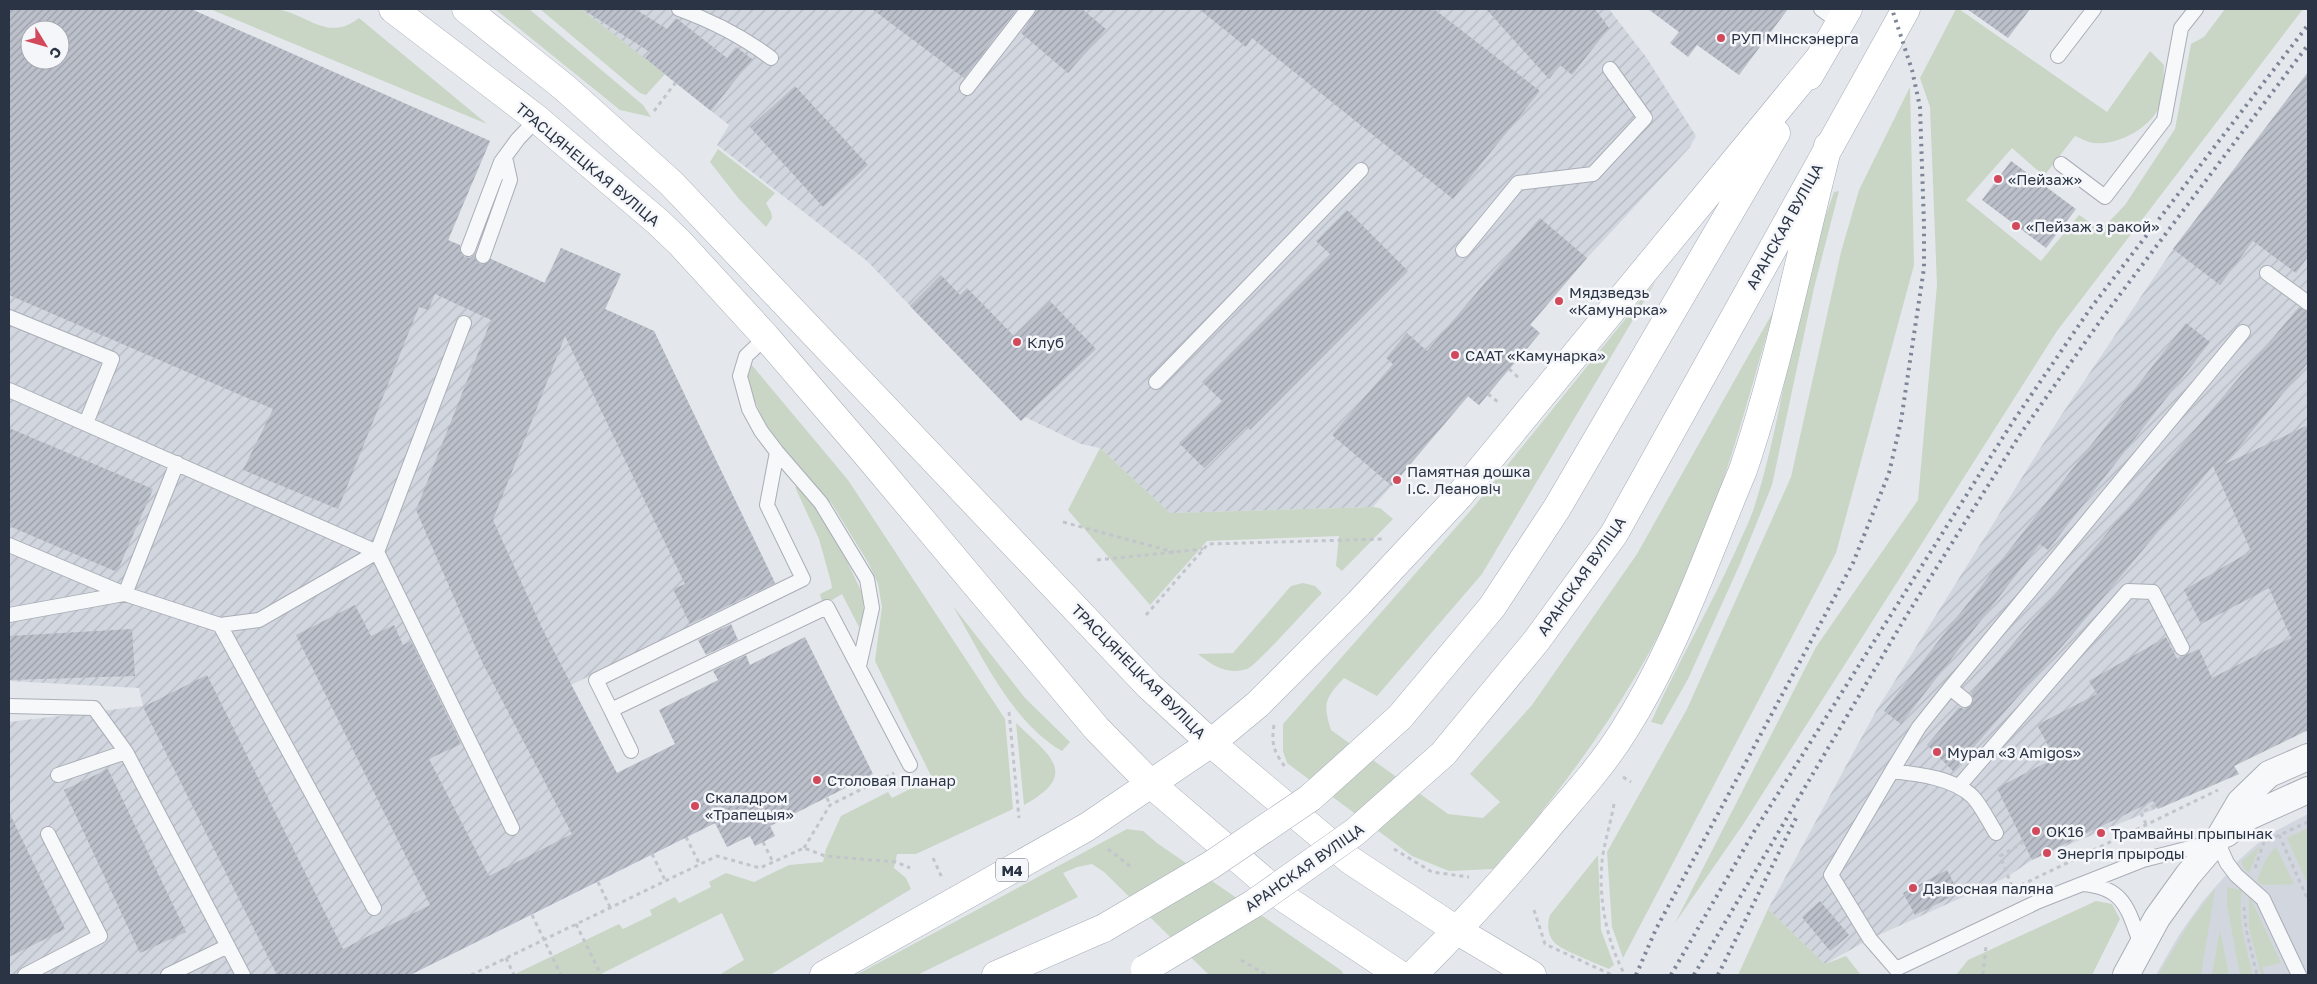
<svg xmlns="http://www.w3.org/2000/svg" width="2317" height="984" viewBox="0 0 2317 984" font-family="'Golos Text',sans-serif">
	<defs>
		<pattern id="industrial-furrows" width="10" height="10" patternUnits="userSpaceOnUse" patternTransform="scale(1.25)"><rect width="10" height="10" fill="#d2d6de"/><path d="M-1 1l2-2M0 10L10 0M9 11l2-2" fill="none" stroke="#b4b8c0"/></pattern>
		<pattern id="building-hatch" width="6" height="6" patternUnits="userSpaceOnUse" patternTransform="scale(1.25)"><rect width="6" height="6" fill="#bbc0ca"/><path d="M-1 1l2-2M0 6l6-6M5 7l2-2" fill="none" stroke="#989da6"/></pattern>
	</defs>
	<rect width="100%" height="100%" fill="#e4e7ec"/>
	<!-- built -->
	<path fill="#d2d6de" d="M2308,814v161h-152l23,-40 24,-34 37,-42 26,-23z"/>
	<!-- industrial -->
	<path fill="url(#industrial-furrows)" fill-rule="evenodd" d="M9,9h182l299,132 -43,102 21,6 76,34 17,-35 60,26 -16,35 49,22 122,254 -205,100 62,119 82,19 -305,152h-401v-253l134,-16 -4,-18 -130,-7zM30,30h30v30h-30z
		M581,9h1028l37,48 50,79 -6,11 -103,111 -57,66 10,9 -61,72 -11,-8 -95,110 -203,6 -70,-65 -19,-4 -56,-27 -4,4 -154,-160 -150,-116 12,-20z
		M2308,72v658l-74,36 5,8 -207,86 -25,17 -137,62 -45,25 -57,-55 108,-198 182,-291 115,-171z"/>
	<!-- green -->
	<path fill="#c9d6c5" d="M210,9c21,0 45,-3 66,0 31,4 51,34 83,9l128,106z
		M495,9h34l114,96 8,12 -31,-7z
		M540,9h41l84,65 -19,21 -6,-2z
		M1956,9h3l148,103 43,-61 14,14c-1,14 1,31 -5,43 -11,21 -42,38 -66,35 -6,-1 -13,-5 -18,-7l-31,40 -32,-28 -46,52 75,61 38,-46 22,15 24,-25 50,-76 16,-85 13,-7 21,-28h78l-246,322 -315,495 -67,97 141,-276 102,-147 19,-215 -7,-178 -10,-29z
		M1910,87l4,178 -78,288 -213,405 -11,-31 -5,-75 80,-143 104,-232 50,-225 18,-62z
		M718,149l57,44 -9,10 5,9 1,6 -6,9 -27,-28 -29,-37z
		M1839,191l-25,97 -42,197 -32,79 -52,115 -26,46 -11,-3c26,-58 58,-112 84,-170 6,-14 13,-27 18,-41 24,-74 34,-150 51,-225 8,-32 19,-63 30,-94z
		M1656,281l-174,293 -105,122 -33,-18c-20,21 -21,26 -13,52l117,84 35,4 17,-16 -30,-28 62,-69 105,-151 137,-244c-27,91 -50,184 -89,270 -47,107 -114,201 -192,289l-44,2 -37,-15 -125,-93 -4,-12v-27l189,-215z
		M751,364l97,116 157,239 8,90 -97,45h-19l-3,14 12,10 5,11 -141,86h-51l25,-15 -22,-47 -123,62h-86l106,-51 4,5 29,-14 -2,-5 25,-13 4,6 32,-16 -2,-5 17,-9 28,9 35,-17 34,-3 3,-13 15,-33 47,-24 4,6 40,-20 -57,-117 7,-54 -4,-23 -9,-20 -37,-60 -62,-71 -25,-52z
		M1100,448l70,65 203,-6 7,1 13,11 -51,52 -6,-5 3,-30 -132,5 -57,64 -82,-95z
		M795,487l8,1 30,44 30,63 1,19 -5,13 -17,-33 -10,6 -10,1 -2,-7 12,-6 -1,-6 -12,-43z
		M1303,583l12,3 7,7c-10,10 -67,74 -75,76 -20,6 -34,-3 -49,-15l35,-1 58,-67z
		M953,606l72,92 45,44 -8,9c-50,-28 -81,-97 -109,-145z
		M1016,723c33,32 65,51 8,82z
		M2308,828v57l-21,-47z
		M1127,829l16,2 14,12 185,128 1,4h-134l-105,-103 -12,-8 -15,3 -14,6 15,24 -161,78h-61z
		M2260,846l-11,27 -6,-6 -1,-6z
		M2276,847l18,37 -32,1 -5,-4c5,-13 9,-25 19,-34z
		M1598,855l3,75 13,35 -5,4c-13,-6 -43,-17 -53,-25 -9,-8 -9,-20 -6,-29z
		M2227,887l15,3c-5,29 4,57 11,85h-13l-13,-70z
		M2215,889l-14,86h-43l34,-56z
		M2249,895l32,68 -19,4 3,8h-4l-12,-47z
		M2096,901l16,3 8,15 -28,56h-136l12,-15z
		M1768,909l57,55 21,-8 15,19h-123z
		M2220,930l9,45h-17z"/>
	<!-- building -->
	<path fill="url(#building-hatch)" fill-rule="evenodd" d="M9,9h182l299,132 -42,99 12,5v6l4,6 6,1 5,-4 1,7 4,3h5l6,-5 54,24 16,-35 60,26 -16,35 49,22 121,252 -85,41 -17,-35 12,-5 -120,-248 -72,184 49,108 75,145 58,-29 -16,-34 59,-30 -5,-9 33,-16 4,10 55,-28 68,137 -103,52 5,10 -20,10 -5,-10 -23,11 -12,-24 -305,152h-133l-134,-268 64,-32 136,274 87,-44 -134,-270 59,-30 16,31 23,-11 9,20 8,-4 50,103 -32,15 60,117 83,-42 -90,-172 -66,-152 75,-190 -56,-26 -7,16 -9,-3 -81,202 -95,-39 30,-61 -264,-114zM30,30h30v30h-30z
		M582,9h53l32,20 9,-11 51,40 9,-11 16,12 -41,52 -66,-53 5,-6z
		M872,9h145l-53,69z
		M1037,9h45l24,20 -38,44 -47,-40 14,-19z
		M1199,9h235l106,82 -87,108 -201,-161 -6,9z
		M1486,9h109l14,19 -37,47 -12,-10 -11,14z
		M1648,9h140l-49,66 -42,-30 -9,12 -18,-14 9,-11z
		M1967,9h63l-22,29z
		M2308,72v185l-12,16 -43,-32 -33,44 -47,-36z
		M795,86l73,79 -45,42 -73,-80z
		M2011,161l65,48 -30,39 -64,-48z
		M1347,210l61,61 -158,159 -3,-4 -43,42 -25,-25 43,-42 -20,-19 128,-128 -14,-13z
		M1540,218l47,40 -57,67 10,8 -61,72 -11,-9 -76,90 -60,-51 61,-71 -7,-6 21,-25 20,18z
		M941,275l19,20 7,-7 47,48 36,-35 46,48 -75,72 -111,-115z
		M2299,307l9,5v51l-83,101 83,-39v305l-74,36 5,8 -81,35 -5,-8 -121,59 -35,-72 58,-30 -18,-33 60,-31 -8,-13 77,-44 11,22 22,-10 13,29 79,-40 -22,-50 -68,36 -17,-34 67,-39 -38,-85 -142,170 -118,135 -26,-26 32,-38 5,2 7,-3 3,-5 -3,-8z
		M2186,323l24,19 -162,208 -8,-6 -139,180 -17,-13z
		M9,428l144,61 -36,83 -108,-46z
		M731,624l7,16 -32,15 -8,-15z
		M132,629l3,47 -126,4v-44z
		M108,769l78,163 -46,21 -76,-163z
		M9,812l56,117 -56,28z
		M1947,870l12,23 -44,22 -12,-22z
		M1820,901l29,34 -19,16 -28,-34z"/>
	<g fill="none" stroke-linecap="round" stroke-linejoin="round">
		<defs>
			<path id="lane" d="M679,9c33,12 63,27 92,49
				M1821,9l19,14
				M2058,56l36,-47
				M967,88l61,-79
				M2061,164l44,33 59,-77 17,-92 15,-19
				M468,249l33,-87 17,-23 19,-20
				M1463,250l55,-67 75,-9 52,-56 -35,-49
				M483,256l27,-76 -5,-23
				M2267,273l41,30
				M9,317l103,42 -26,64
				M766,337l-20,19 -6,20 9,33 12,22 16,21 44,51 46,76 5,29 -13,58
				M1156,382l205,-212
				M9,390l368,162 135,276
				M777,452l-10,53 36,74 -207,101 15,30 216,-103 83,158
				M177,463l-52,131 95,31 154,283
				M9,545l116,49
				M9,615l115,-21
				M220,625l39,-5 118,-68 87,-229
				M1950,688l15,12
				M9,706l85,2 32,44
				M611,710l20,41
				M1892,771l27,-44 31,-39 293,-356
				M58,775l68,-23 117,223
				M1959,786l169,-195 25,1 29,56
				M1996,833c-7,-11 -14,-26 -23,-36 -19,-19 -55,-23 -81,-26l-61,104 39,64 26,30 143,-68 104,-41 74,-19 10,22 9,12 27,24 36,76
				M2082,884c43,3 46,26 59,61
				M25,975l75,-39 -52,-102
				M168,975l60,-29"/>
			<path id="street" d="M2226,834l22,-17 60,-27
				M2126,975l31,-57 31,-43 29,-34 23,-39 29,-28 39,-17"/>
			<path id="secondary" d="M393,9l144,110 121,103 22,21 86,94 97,113 234,279 54,55 133,114 116,77
				M466,9l99,79 106,95 478,503 62,57 139,117 108,71 74,44"/>
			<path id="primary" d="M1809,76l39,-67
				M1400,717l92,-110 65,-99 219,-375
				M1443,754l94,-114 77,-106 292,-525
				M824,975l263,-148 124,-84 47,-39 101,-101 100,-107 359,-436
				M996,975l108,-47
				M1413,975c49,-49 96,-100 140,-154 25,-29 50,-57 70,-89 52,-81 83,-175 120,-262 36,-106 57,-216 85,-324"/>
		</defs>
		<!-- lane casing -->
		<use href="#lane" stroke="#a9aeb7" stroke-width="16"/>
		<!-- street casing -->
		<use href="#street" stroke="#a9aeb7" stroke-width="28"/>
		<!-- secondary casing -->
		<use href="#secondary" stroke="#a9aeb7" stroke-width="29"/>
		<!-- primary casing -->
		<use href="#primary" stroke="#a3abb8" stroke-width="29"/>
		<!-- path -->
		<path stroke="#c2c5cb" stroke-width="3" stroke-dasharray="4 4" stroke-linecap="butt" d="M654,111l22,-29
			M1524,352l10,9
			M1509,369l10,9
			M1488,394l10,8
			M1063,522l111,30
			M1097,560l106,-11
			M1146,615l62,-71 175,-5
			M1009,712l10,106
			M1274,725c-3,20 0,27 12,43
			M1623,777l8,5
			M827,798l3,7
			M1614,804c-3,17 -8,33 -11,50 -6,39 3,87 22,121
			M2146,824l-5,-11 14,-8
			M2279,835l29,65
			M686,837l13,26
			M763,842l10,20
			M2024,842l-24,14 13,33 205,-99
			M804,848l26,-43 64,-32
			M1108,849l23,18
			M1394,849l38,23 37,5
			M652,854l13,26
			M933,858l10,22
			M2255,868l9,-26 44,-20
			M598,882l12,25
			M2244,907l2,22 11,46
			M1534,910l11,34 67,31
			M532,915l29,60
			M576,924l25,51
			M506,958l8,17
			M1241,960l26,15
			M471,975l246,-119 43,12 44,-20 21,8 71,6 14,6
			M1983,975l3,-29"/>
		<!-- lane -->
		<use href="#lane" stroke="#f7f8fa" stroke-width="14"/>
		<!-- street -->
		<use href="#street" stroke="#f7f8fa" stroke-width="26"/>
		<!-- secondary -->
		<use href="#secondary" stroke="#fff" stroke-width="28"/>
		<!-- primary -->
		<use href="#primary" stroke="#fff" stroke-width="28"/>
		<!-- rail -->
		<path stroke="#7d8696" stroke-width="4" stroke-dasharray="2.5 5" stroke-linecap="butt" d="M1636,975l20,-46 197,-366 36,-90 12,-52 12,-80 11,-73v-43l-4,-118 -8,-37 -20,-61
			M1671,975l84,-145 257,-407 78,-114 218,-284
			M1694,975l211,-357 116,-185 82,-116 205,-272
			M1718,975l80,-161"/>
		<defs>
			<path id="primary-bridge" d="M1104,928l107,-63 99,-67 90,-81
				M1145,969l108,-65 102,-72 88,-78"/>
		</defs>
		<!-- primary-bridge casing -->
		<use href="#primary-bridge" stroke="#a3abb8" stroke-width="29" stroke-linecap="butt"/>
		<!-- primary-bridge -->
		<use href="#primary-bridge" stroke="#fff" stroke-width="28"/>
	</g>
	<!-- markers -->
	<g fill="#d1495b" stroke="#f4f6f9" stroke-width="2">
		<circle cx="1721" cy="38" r="5"/>
		<circle cx="1998" cy="179" r="5"/>
		<circle cx="2016" cy="226" r="5"/>
		<circle cx="1559" cy="301" r="5"/>
		<circle cx="1017" cy="342" r="5"/>
		<circle cx="1455" cy="355" r="5"/>
		<circle cx="1397" cy="480" r="5"/>
		<circle cx="1937" cy="752" r="5"/>
		<circle cx="817" cy="780" r="5"/>
		<circle cx="695" cy="806" r="5"/>
		<circle cx="2036" cy="831" r="5"/>
		<circle cx="2101" cy="833" r="5"/>
		<circle cx="2047" cy="853" r="5"/>
		<circle cx="1913" cy="888" r="5"/>
	</g>
	<g text-anchor="middle" dominant-baseline="central" stroke-width="5" stroke-linejoin="round" paint-order="stroke">
		<!-- shield labels -->
		<rect fill="#f4f6f9" stroke="#676e7b" stroke-width="1" x="996" y="858.5" width="32" height="23" rx="4"/>
		<g font-size="14" font-weight="bold" fill="#2b3445">
			<text x="1012" y="870">М4</text>
		</g>
		<!-- poi labels -->
		<g font-size="15" fill="#2b3445" stroke="#f4f6f9" text-anchor="start">
			<text x="1731" y="38">РУП Мінскэнерга</text>
			<text x="2008" y="179">«Пейзаж»</text>
			<text x="2026" y="226">«Пейзаж з ракой»</text>
			<text x="1569" y="292">Мядзведзь<tspan x="1569" dy="17">«Камунарка»</tspan></text>
			<text x="1027" y="342">Клуб</text>
			<text x="1465" y="355">СААТ «Камунарка»</text>
			<text x="1407" y="471">Памятная дошка<tspan x="1407" dy="17">І.С. Леановіч</tspan></text>
			<text x="1947" y="752">Мурал «3 Amigos»</text>
			<text x="827" y="780">Столовая Планар</text>
			<text x="705" y="797">Скаладром<tspan x="705" dy="17">«Трапецыя»</tspan></text>
			<text x="2046" y="831">OK16</text>
			<text x="2111" y="833">Трамвайны прыпынак</text>
			<text x="2057" y="853">Энергія прыроды</text>
			<text x="1923" y="888">Дзівосная паляна</text>
		</g>
		<!-- street labels -->
		<g font-size="15" fill="#2b3445" stroke="#f4f6f9">
			<text transform="translate(588 164) rotate(40)">ТРАСЦЯНЕЦКАЯ ВУЛІЦА</text>
			<text transform="translate(1784 226) rotate(-61)">АРАНСКАЯ ВУЛІЦА</text>
			<text transform="translate(1581 576) rotate(-55)">АРАНСКАЯ ВУЛІЦА</text>
			<text transform="translate(1139 671) rotate(45)">ТРАСЦЯНЕЦКАЯ ВУЛІЦА</text>
			<text transform="translate(1304 867) rotate(-35)">АРАНСКАЯ ВУЛІЦА</text>
		</g>
	</g>
	<!-- border -->
	<rect width="2317" height="984" fill="none" stroke="#2b3445" stroke-width="20"/>
	<!-- north arrow -->
	<g transform="translate(45 45) rotate(127)"><circle r="24" fill="#f4f6f9" stroke="#a4a8b1"/>
	<path d="M0-4L9 19L0 12L-9 19Z" fill="#d1495b"/>
	<text y="-8" font-size="14" font-weight="bold" text-anchor="middle" fill="#2b3445">С</text>
	</g>
</svg>
